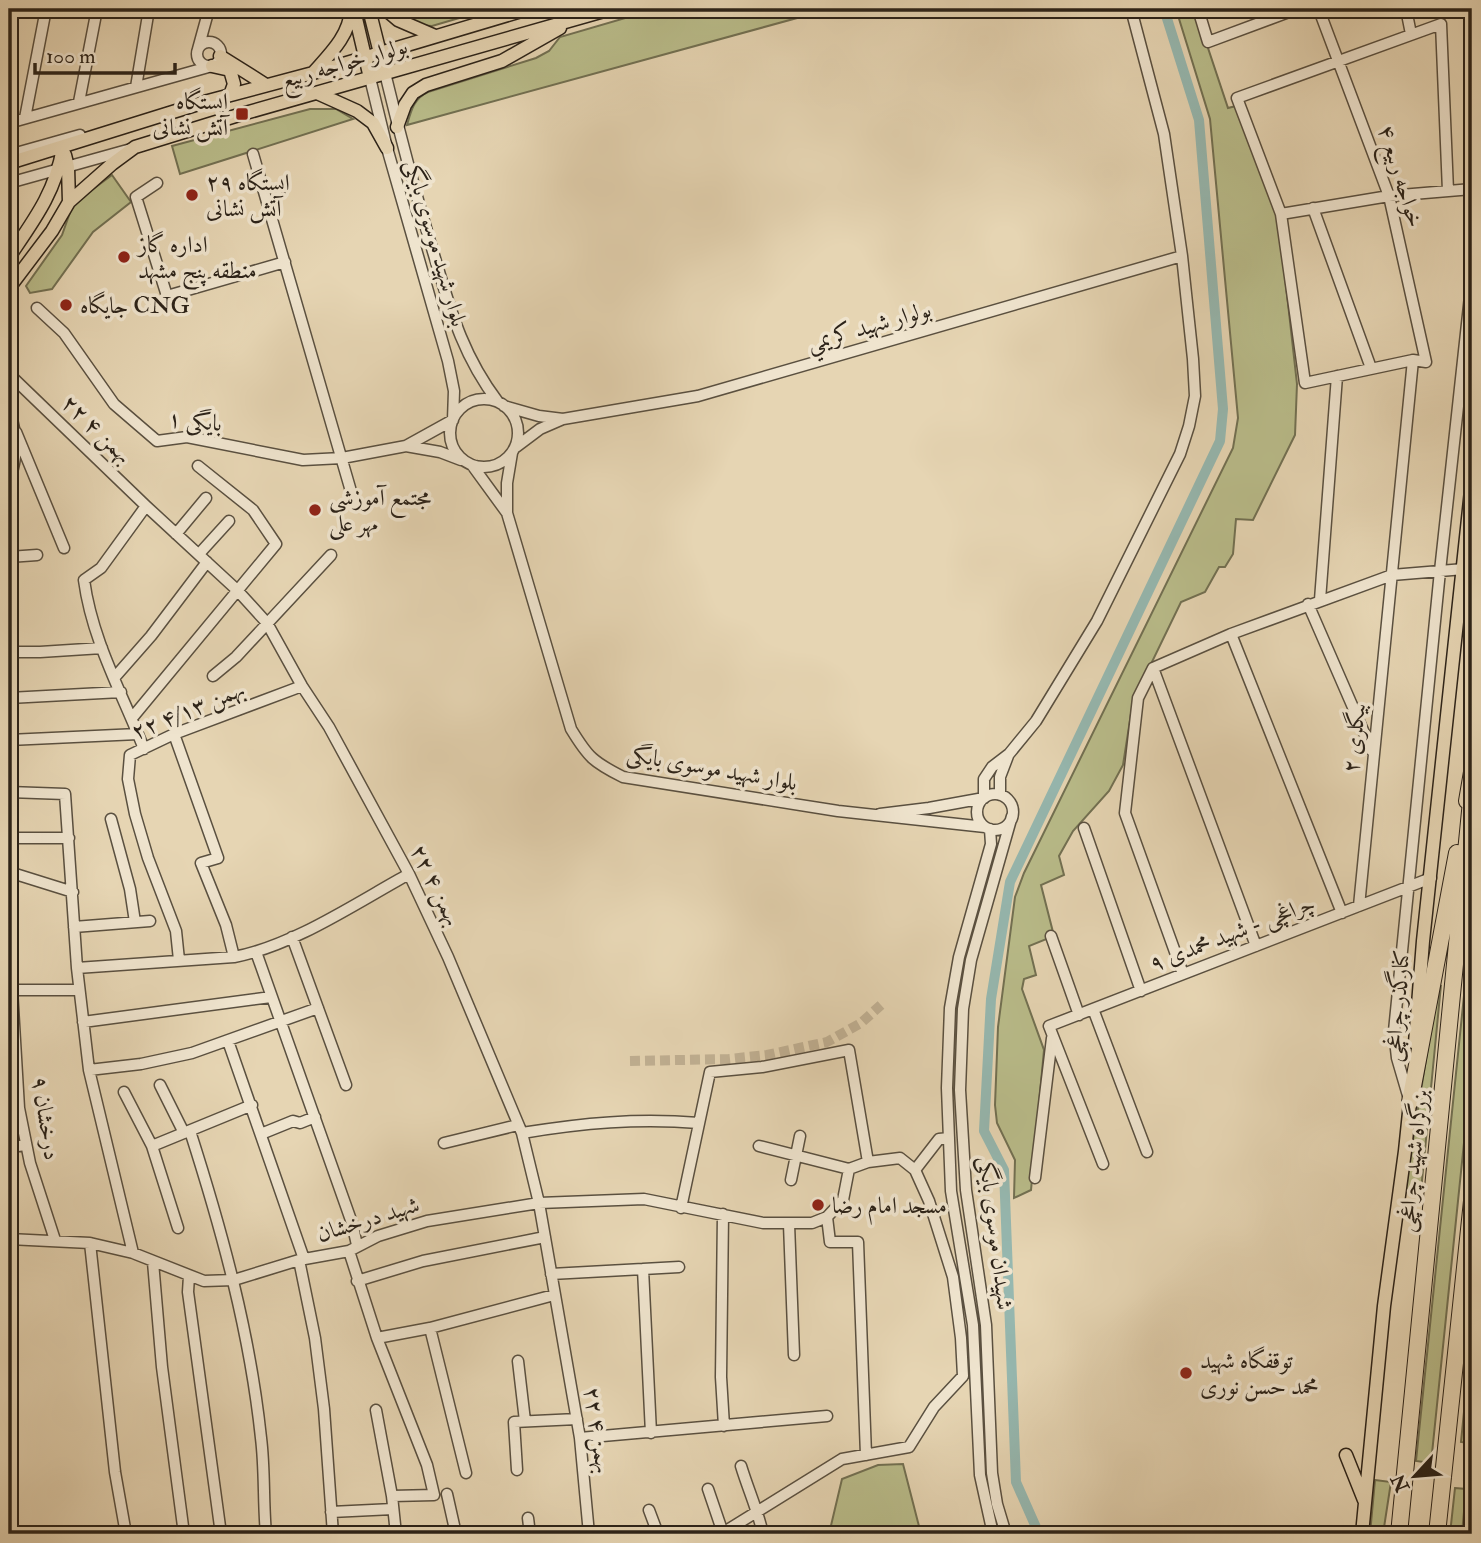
<svg xmlns="http://www.w3.org/2000/svg" width="1481" height="1543" viewBox="0 0 1481 1543" font-family="'IM FELL Double Pica',Amiri,serif">
	<rect width="100%" height="100%" fill="#e6d5b3"/>
	<filter id="stains"><feTurbulence type="fractalNoise" baseFrequency=".00286" numOctaves="4"/><feColorMatrix values="0 0 0 0 .2 0 0 0 0 .09 0 0 0 0 .02 0 0 0 .5 -.17"/></filter>
	<radialGradient id="worn" r=".72"><stop offset=".6" stop-color="#630" stop-opacity="0"/><stop offset="1" stop-color="#630" stop-opacity=".3"/></radialGradient>
	<!-- green -->
	<path fill="#b9bc8a" stroke="#727052" stroke-width="2" d="M392,9h98l-58,17 -15,-1z
		M656,9h17l23,5 20,-5h114l-423,116c4,-14 7,-27 21,-33l108,-34 13,-7 11,-14z
		M1176,9h19l33,99 8,-2 42,108 19,170 -2,51 -42,85 -17,-1 -3,35 -8,13h-6l-14,25 -24,10 -48,99 -10,64 -14,26 -36,40 -14,25 5,19 -23,10 13,51 -25,10 7,29 -12,4 -2,10 22,61 -13,140 -17,8 1,-38 -18,-37 -2,-18 3,-78 17,-130 9,-24 209,-425 5,-30 -28,-299z
		M310,109h26l17,10 -173,55 -8,-28z
		M112,175l19,27 -38,30 -41,57 -22,4 -4,-7 36,-51 11,-31z
		M1472,918v147l-41,398 -15,-2z
		M1441,985l-20,206 -16,-2 28,-173z
		M1472,1331v107l-4,43 -4,-1 4,-37 -7,-1z
		M903,1464l18,70h-92l13,-55 36,-14z
		M1375,1480l16,2 -8,52h-13z
		M1455,1488l11,1 -4,45h-12z"/>
	<g fill="none" stroke-linecap="round" stroke-linejoin="round">
		<!-- canal -->
		<path stroke="#96b8b0" stroke-width="10" d="M1039,1534l-23,-52 -12,-312 -20,-39 7,-132 19,-117 210,-441 3,-32 -24,-289 -35,-111"/>
		<!-- minor-tunnel -->
		<path stroke="#c1b194" stroke-width="10" stroke-dasharray="10 5" stroke-linecap="butt" d="M630,1061l99,-2 38,-4 60,-13 34,-19 20,-18"/>
		<defs>
			<path id="minor" d="M22,9l23,4
				M79,9l18,3
				M1198,9l10,33 89,-33
				M1319,9v1l70,186 37,166 -13,-2 -108,23 -24,-169 -44,-116 204,-74 7,167
				M1406,9l5,25
				M197 54a12 12 0 1 1 24 0a12 12 0 1 1-24 0Z
				M198,49l11,-40
				M385,73c14,58 29,115 46,172 18,59 29,107 67,157
				M136,87l13,-78
				M79,102l18,-93
				M25,118l21,-109
				M9,123l203,-57
				M253,154l102,351
				M9,155l71,-20
				M9,183l122,-34
				M157,183l-21,14 31,99 118,-34
				M1313,208l58,160
				M1281,214l108,-18 83,-7
				M37,308l27,25 50,71 43,37 30,-4 116,23 39,-2 64,-12 47,-26 1,-29 -6,-30 -61,-213 -17,-70
				M9,374l137,132 91,84 30,33 35,63 27,41 80,147 39,83 74,176 17,70 41,235 9,96
				M450 433a34 34 0 1 1 68 0a34 34 0 1 1-68 0Z
				M504,406l35,10 24,3 135,-23 484,-140
				M9,409c9,28 9,46 0,74
				M16,432l48,116
				M406,446l34,6 21,8
				M516,447l24,-18 23,-10
				M512,453l-5,30v30l64,216c17,28 22,33 52,48l215,34 147,16
				M472,465l35,48
				M176,534l30,-36
				M199,554l30,-33
				M9,557l28,-2
				M1320,600l17,-224
				M1308,604l64,147
				M1231,634l111,279
				M9,652h31l62,-4
				M1153,668l78,-34 161,-59 72,-6
				M1153,668l-15,30 -13,115 58,161
				M1153,668l103,278
				M213,676l23,-19 95,-102
				M115,677l36,-41 56,-74
				M9,698l112,-6
				M132,718l144,-174 -23,-34 -55,-44
				M174,734l44,124 -17,5 25,62 8,32
				M9,740l129,-6
				M144,749c-22,-56 -52,-109 -60,-169l17,-12 45,-62
				M9,792l56,2 12,174 12,102 44,183
				M977 812a18 18 0 1 1 36 0a18 18 0 1 1-36 0Z
				M1000,795v-18l8,-21
				M880,814l49,-6 55,-10v-19l8,-12 17,-13 27,-33 61,-100 83,-167 9,-28 6,-30 -2,-37 -11,-103 -18,-122 -33,-125
				M111,819l19,70 5,33
				M1084,828l57,163
				M990,829l1,15 -32,113 -9,51 -3,80 4,103 22,134 7,150 13,59
				M9,838h60
				M9,872l64,20
				M12,873v117l7,118 11,55 25,77
				M1359,906l54,-546
				M74,927l76,-6
				M1051,936l28,79
				M292,937l54,148
				M256,952l96,271 5,22
				M179,960l-3,-29 -28,-73 -13,-44 -7,-35 2,-24 44,-21 128,-48
				M77,968l157,-11c59,-11 122,-54 175,-83
				M12,990h67
				M1093,1009l54,143
				M83,1022l188,-25
				M228,1041l76,218
				M89,1070l52,-6 51,-11 126,-45
				M160,1085l24,48
				M124,1092l28,54 26,82
				M1409,1099l-12,-41 -3,-27 46,-460 32,-293
				M190,1131c32,100 60,202 71,307 4,32 2,64 5,96
				M522,1133c61,-10 115,-15 177,-10
				M261,1134l32,-13 7,2 15,-6
				M444,1143l74,-18
				M152,1146l100,-41
				M759,1146l90,23
				M9,1147l17,-2
				M1103,1164l-54,-138 382,-148
				M915,1170l24,-31 10,-1
				M1035,1178l17,-140
				M791,1180l9,-44
				M681,1208l29,-136 52,-5 87,-17 19,112
				M723,1214l-2,163 3,49
				M827,1217l3,25h28l8,213
				M789,1224l5,131
				M9,1239l81,4 43,10 71,28 30,-1 65,-20 50,-9 29,-15 49,-15 112,-18 105,-4 119,24h49l15,-6 16,-17 6,-31 19,-7 32,-4 15,12 14,31 24,76 8,61 2,38 -29,31 -25,40 -67,12 -121,75
				M90,1243l25,229 11,62
				M349,1251l28,87 50,127 7,30 -42,1
				M299,1260l16,78 9,71 9,125
				M153,1262l9,105 22,167
				M643,1269l36,-2
				M551,1274l92,-5 8,164
				M189,1276l-1,16 33,242
				M357,1281l66,-20 122,-24
				M430,1328l36,145
				M377,1338l53,-10 124,-33
				M518,1361l7,60
				M376,1410l16,86 4,38
				M580,1438l247,-22
				M741,1466c7,23 17,45 22,68
				M517,1470l-3,-48 63,-3
				M708,1489l15,44
				M447,1494l9,40
				M649,1510l9,24
				M331,1512l62,-3
				M528,1518l2,16
				M1006,1534l-9,-30 -5,-31 -6,-148 -20,-135 -6,-100 3,-81 8,-49 41,-144"/>
			<path id="major" d="M369,9l16,64
				M385,9l13,11 37,16
				M354,10l16,68
				M220,56l46,29
				M212,66l18,4 4,14 -4,11
				M313,73c17,-19 37,-38 38,-64
				M317,93l40,18 16,12 14,25
				M397,127l8,-22 8,-12 13,-8 76,-24 58,-33
				M65,155l3,12 1,35
				M9,163l199,-62 105,-28 215,-64
				M9,257c25,-37 46,-64 54,-109
				M9,288l43,-57 17,-29 43,-38 23,-17 107,-33 369,-105
				M1415,1043l8,-102 49,-460
				M1346,1455l18,45
				M1362,1534l22,-228 21,-155 6,-58
				M1470,1534l2,-22"/>
			<path id="highway" d="M1467,801l5,-29
				M1410,1102l47,-249
				M1399,1534l73,-743
				M1437,1534l35,-333"/>
		</defs>
		<!-- minor casing -->
		<use href="#minor" stroke="#5a5040" stroke-width="13"/>
		<!-- major casing -->
		<use href="#major" stroke="#2c2319" stroke-width="15"/>
		<!-- highway casing -->
		<use href="#highway" stroke="#2c2319" stroke-width="18"/>
		<!-- minor -->
		<use href="#minor" stroke="#efe4ce" stroke-width="10"/>
		<!-- major -->
		<use href="#major" stroke="#e6d5b3" stroke-width="12"/>
		<!-- highway -->
		<use href="#highway" stroke="#e6d5b3" stroke-width="16"/>
	</g>
	<!-- markers -->
	<g fill="#8f2418" stroke="#efe4ce" stroke-width="2.5">
		<rect x="235" y="107" width="14" height="14" rx="3.5"/>
		<circle cx="192" cy="195" r="7"/>
		<circle cx="124" cy="257" r="7"/>
		<circle cx="66" cy="305" r="7"/>
		<circle cx="315" cy="510" r="7"/>
		<circle cx="818" cy="1205" r="7"/>
		<circle cx="1186" cy="1373" r="7"/>
	</g>
	<g text-anchor="middle" dominant-baseline="central" stroke-width="7" stroke-linejoin="round" paint-order="stroke">
		<!-- street labels -->
		<g font-size="23" fill="#2c2319" stroke="#efe4ce">
			<text transform="translate(344 63) rotate(-16)">بولوار خواجه ربیع</text>
			<text transform="translate(1401 176) rotate(73)">خواجه ربیع ۴</text>
			<text transform="translate(436 243) rotate(74)">بلوار شهید موسوی بایگی</text>
			<text transform="translate(869 326) rotate(-16)">بولوار شهيد كريمي</text>
			<text transform="translate(195 421) rotate(5)">بایگی ۱</text>
			<text transform="translate(97 429) rotate(44)">۲۲ بهمن ۴</text>
			<text transform="translate(188 710) rotate(-22)">۲۲ بهمن ۴/۱۳</text>
			<text transform="translate(1354 738) rotate(-84)">بیگلری ۲</text>
			<text transform="translate(712 768) rotate(10)">بلوار شهید موسوی بایگی</text>
			<text transform="translate(436 885) rotate(64)">۲۲ بهمن ۴</text>
			<text transform="translate(1232 933) rotate(-21)">۹ چراغچی - شهید محمدی</text>
			<text transform="translate(1397 1006) rotate(-85)">کنارگذر چراغچی</text>
			<text transform="translate(46 1118) rotate(81)">درخشان ۹</text>
			<text transform="translate(1413 1161) rotate(-84)">بزرگراه شهید چراغچی</text>
			<text transform="translate(368 1219) rotate(-17)">شهید درخشان</text>
			<text transform="translate(996 1233) rotate(83)">شهیدان موسوی بایگی</text>
			<text transform="translate(598 1430) rotate(82)">۲۲ بهمن ۴</text>
		</g>
		<!-- poi labels -->
		<g font-size="23" fill="#2c2319" stroke="#efe4ce" text-anchor="start">
			<text x="228" y="101" text-anchor="end">ایستگاه<tspan x="228" dy="26">آتش نشانی</tspan></text>
			<text x="206" y="182">ایستگاه ۲۹<tspan x="206" dy="26">آتش نشانی</tspan></text>
			<text x="138" y="244">اداره گاز<tspan x="138" dy="26">منطقه پنج مشهد</tspan></text>
			<text x="80" y="305">جایگاه CNG</text>
			<text x="329" y="497">مجتمع آموزشی<tspan x="329" dy="26">مهر علی</tspan></text>
			<text x="832" y="1205">مسجد امام رضا</text>
			<text x="1200" y="1360">توقفگاه شهید<tspan x="1200" dy="26">محمد حسن نوری</tspan></text>
		</g>
	</g>
	<!-- margin -->
	<rect width="1481" height="1543" fill="none" stroke="#e6d5b3" stroke-width="35"/>
	<rect x="10" y="10" width="1460" height="1522" fill="none" stroke="#2c2319" stroke-width="3.5"/>
	<rect x="18" y="18" width="1446" height="1508" fill="none" stroke="#2c2319" stroke-width="2"/>
	<!-- north arrow -->
	<g transform="translate(1415 1476) rotate(244)" stroke="#efe4ce" stroke-width="5" paint-order="stroke">
	<path d="M0-5L12 26L0 18L-12 26Z" fill="#2c2319"/>
	<text y="-10" font-size="19" font-weight="bold" text-anchor="middle" fill="#2c2319">N</text>
	</g>
	<!-- scale -->
	<path d="M35 63v10h140v-10" fill="none" stroke="#2c2319" stroke-width="3.5"/>
	<text x="46" y="63" font-size="21" fill="#2c2319" stroke="#efe4ce" stroke-width="5" paint-order="stroke">100 m</text>
	<rect width="100%" height="100%" filter="url(#stains)"/>
	<rect width="100%" height="100%" fill="url(#worn)"/>
</svg>
